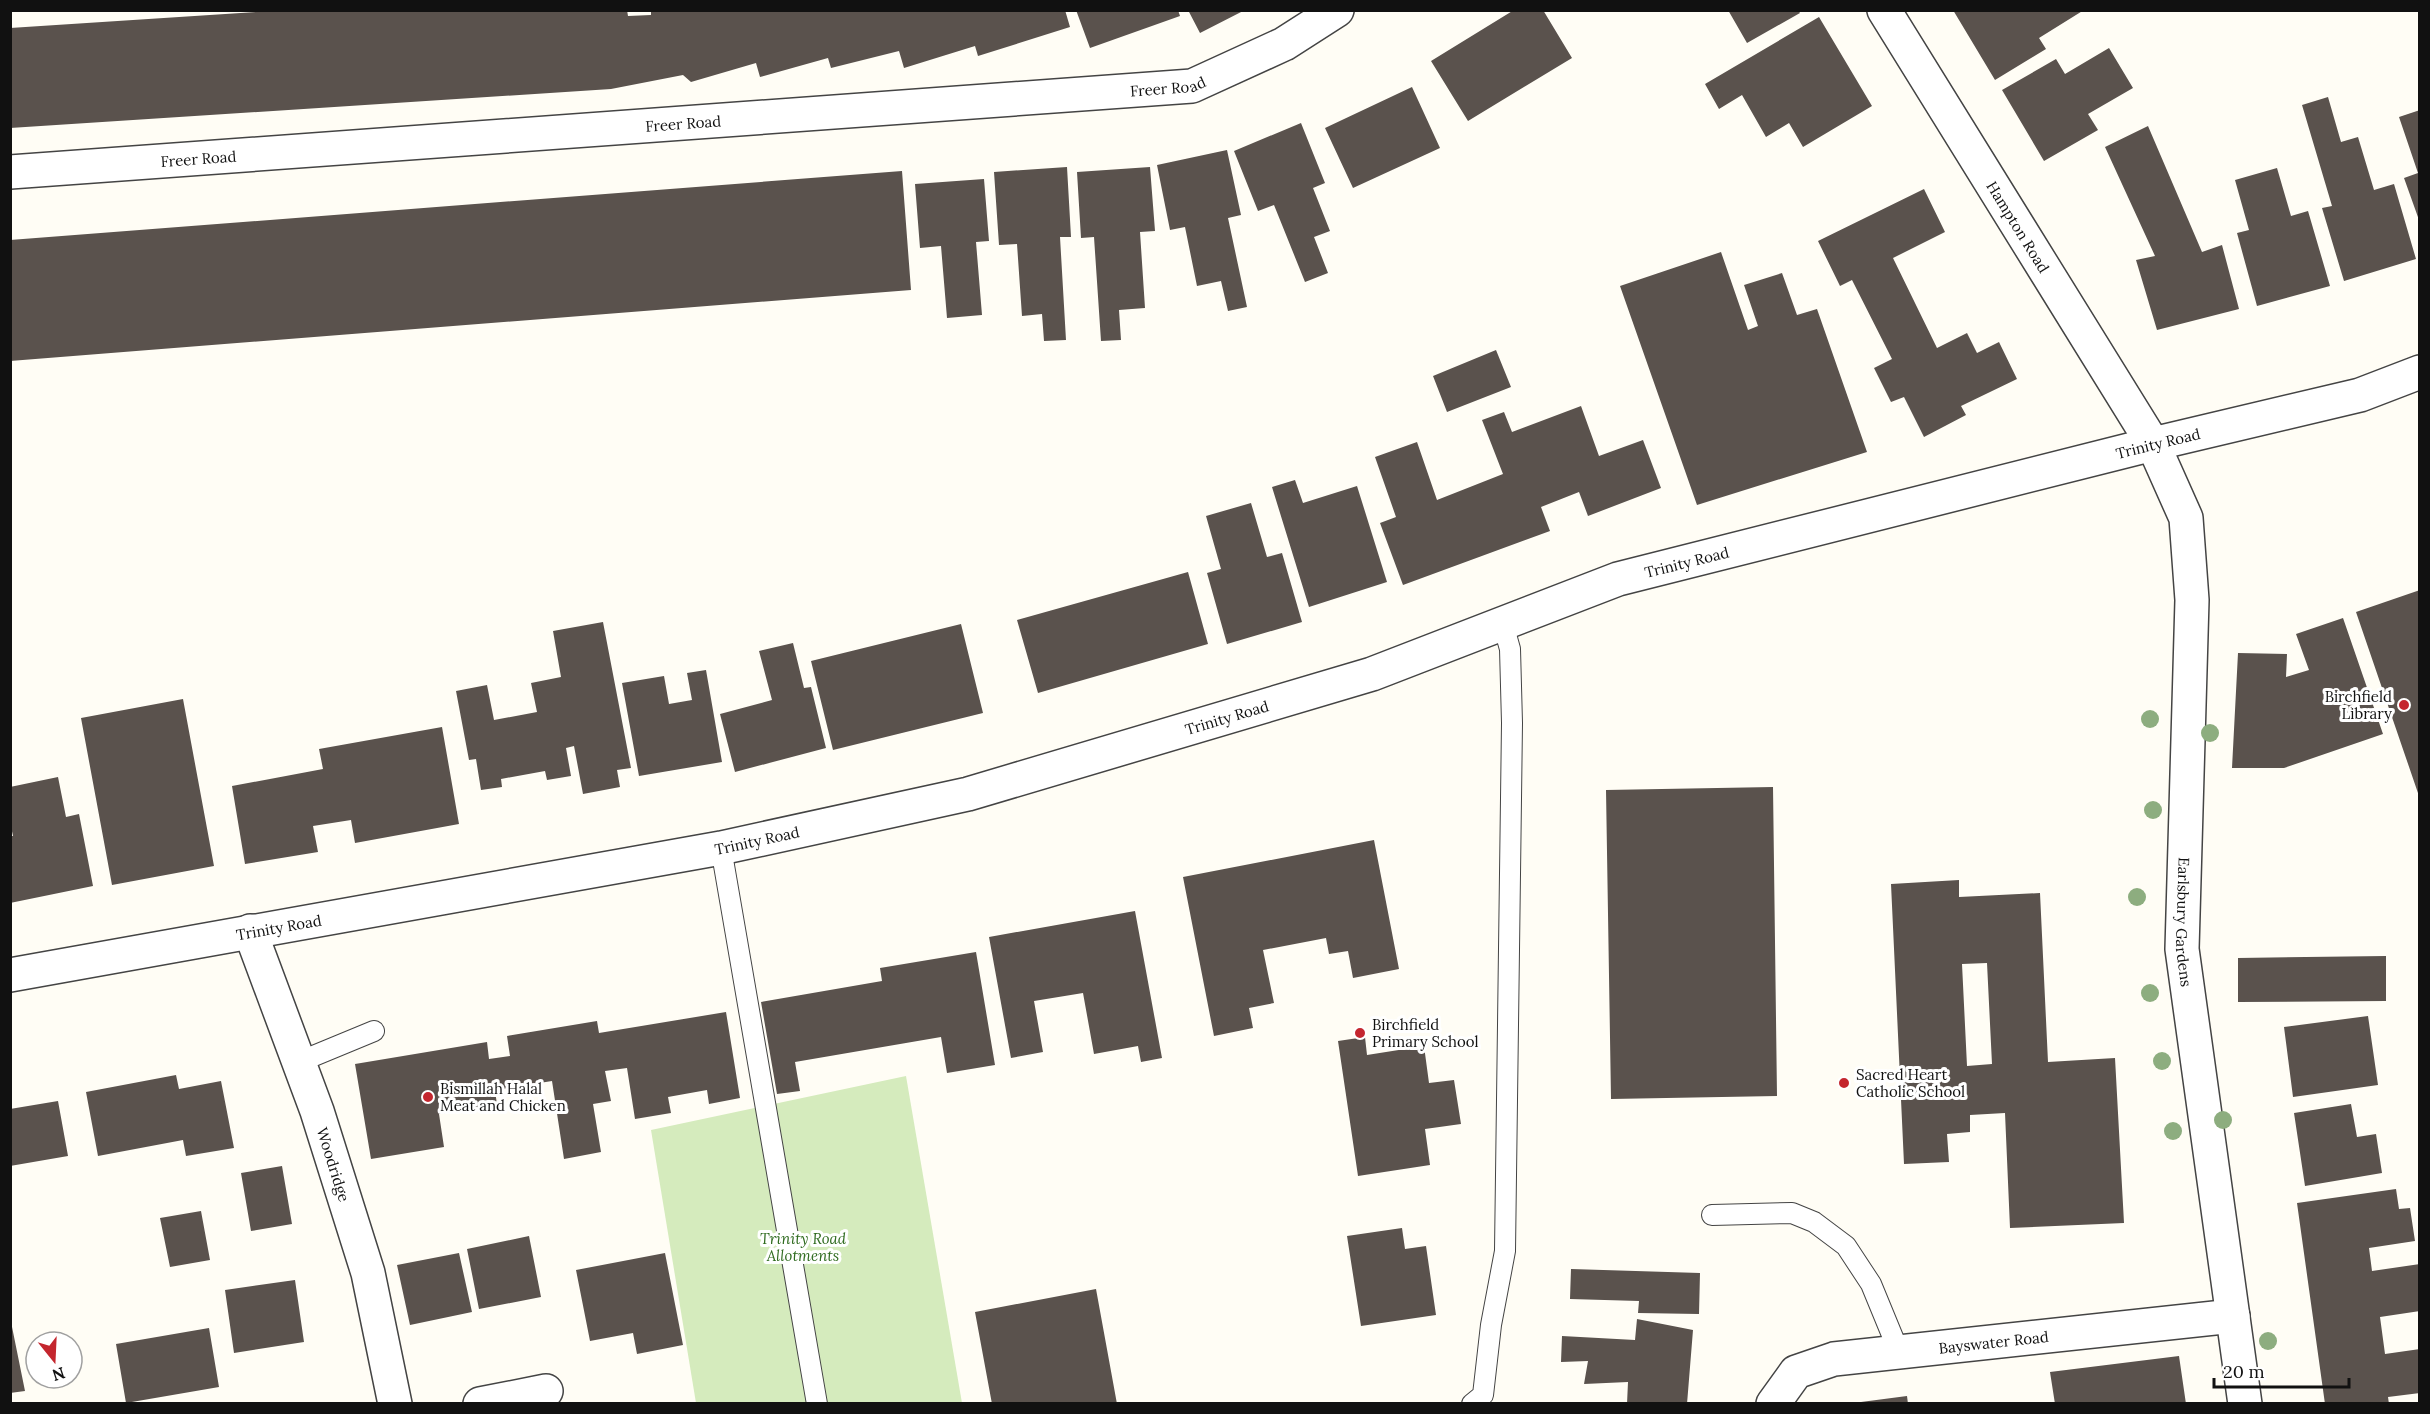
<svg xmlns="http://www.w3.org/2000/svg" width="2430" height="1414" viewBox="0 0 2430 1414" font-family="Lora,serif">
	<rect width="100%" height="100%" fill="#fffdf5"/>
	<!-- green -->
	<path fill="#d5ebbd" d="M906,1076l56,327h-266l-45,-273z"/>
	<!-- building -->
	<path fill="#5a524d" fill-rule="evenodd" d="M285,10h342l1,6 23,-1v-5h414l5,17 -92,29 -3,-10 -71,22 -5,-17 -68,17 -3,-10 -68,19 -4,-14 -65,19 -8,-7 -72,14 -601,39v-100z
		M1076,10h102l2,6 -90,32z
		M1188,10h57l-45,23z
		M1514,10h29l29,48 -104,63 -37,-60z
		M1728,10h70l2,3 -53,30z
		M1953,10h131l-45,28 7,11 -51,31z
		M1819,17l53,89 -69,41 -14,-24 -23,14 -24,-42 -23,14 -14,-25z
		M2109,48l24,40 -45,26 10,16 -54,31 -42,-71 54,-31 9,15z
		M1412,87l28,61 -87,40 -28,-60z
		M2328,97l13,45 17,-5 16,53 20,-6 22,75 -72,22 -22,-73 10,-2 -30,-101z
		M2420,110v110h-1l-15,-42 14,-5 -19,-56z
		M1301,123l24,60 -12,5 17,43 -16,6 14,36 -23,9 -31,-77 -16,6 -24,-60z
		M2148,126l54,126 20,-7 17,64 -82,21 -21,-70 19,-4 -50,-109z
		M1227,150l14,65 -13,3 19,89 -19,4 -7,-30 -24,5 -12,-59 -15,3 -13,-65z
		M1067,167l4,70h-11l6,103 -22,1 -2,-27 -20,2 -5,-72 -18,1 -5,-73z
		M1150,167l5,64 -15,1 5,76 -26,2 2,30 -20,1 -7,-104 -13,1 -4,-66z
		M2277,168l14,48 17,-5 22,75 -73,20 -20,-73 12,-3 -14,-50z
		M902,171l9,119 -901,71v-121z
		M984,179l5,62 -13,1 6,73 -35,3 -6,-72 -21,2 -5,-64z
		M1924,189l21,43 -52,26 44,90 30,-15 10,20 22,-11 18,37 -56,27 5,9 -42,22 -20,-40 -13,5 -17,-34 18,-9 -40,-79 -12,6 -22,-45z
		M1721,252l27,78 10,-4 -14,-41 38,-12 15,42 20,-6 50,143 -170,53 -77,-219z
		M1496,350l15,37 -64,25 -14,-36z
		M1581,406l18,50 44,-16 18,48 -73,28 -9,-24 -38,15 9,24 -147,54 -23,-62 16,-6 -21,-60 42,-15 20,58 66,-26 -21,-54 22,-8 8,20z
		M1295,480l8,23 54,-17 30,96 -78,25 -37,-120z
		M1251,503l16,54 15,-4 20,69 -75,22 -20,-71 14,-4 -15,-53z
		M1188,572l20,72 -170,49 -21,-73z
		M2420,590v206h-1l-63,-184z
		M2343,618l40,116 -99,34h-52l6,-115 49,1 -1,23 23,-7 -13,-36z
		M603,622l28,146 -14,2 3,17 -37,7 -9,-48 -8,2 5,28 -24,4 -2,-9 -44,8 1,8 -21,3 -5,-31 -7,1 -13,-69 31,-6 7,35 43,-8 -6,-29 30,-6 -8,-46z
		M961,624l22,89 -150,37 -22,-89z
		M793,643l11,45 7,-1 15,61 -91,24 -15,-58 52,-14 -13,-49z
		M706,670l16,92 -83,14 -17,-93 42,-7 5,28 23,-4 -5,-27z
		M183,699l31,167 -102,19 -31,-167z
		M442,727l17,97 -104,19 -4,-23 -38,6 5,26 -73,12 -13,-78 91,-17 -4,-20z
		M58,777l8,40 13,-3 14,72 -83,17v-67h3l-3,-14v-35z
		M1773,787l4,309 -166,3 -5,-309z
		M1374,840l25,129 -46,9 -5,-27 -19,3 -3,-16 -63,12 11,53 -25,5 4,20 -39,8 -31,-159z
		M1959,880v17l81,-4 8,169 67,-4 9,165 -114,5 -5,-115 -35,2v17l-23,2 2,28 -45,2 -13,-280zM1987,963l5,101 -25,2 -5,-102z
		M1135,911l27,147 -21,4 -3,-16 -44,8 -11,-61 -49,8 9,51 -32,6 -22,-121z
		M976,952l19,113 -48,8 -6,-36 -146,25 5,29 -23,3 -16,-92 121,-21 -2,-13z
		M2386,956v45l-148,1v-44z
		M726,1012l14,86 -31,6 -2,-14 -39,7 3,16 -36,6 -8,-51 -22,3 6,30 -18,3 8,48 -37,7 -12,-78 -57,9 2,15 -58,9 5,33 -73,12 -16,-95 132,-22 2,17 21,-3 -3,-20 90,-15 2,12z
		M2368,1016l10,69 -85,12 -9,-70z
		M1365,1037l2,18 57,-9 5,37 25,-3 7,44 -36,5 5,36 -72,11 -20,-135z
		M176,1075l3,14 42,-8 13,67 -48,8 -3,-16 -85,16 -12,-64z
		M58,1101l10,55 -58,10v-57z
		M2351,1104l6,33 19,-3 6,39 -77,13 -11,-73z
		M282,1166l10,58 -41,7 -10,-58z
		M2396,1189l3,20 11,-1 5,33 -46,7 3,23 48,-7v47l-40,6 5,37 35,-5v44l-32,4 1,7h-64l-28,-201z
		M201,1211l9,49 -40,7 -10,-49z
		M1402,1228l3,21 21,-3 10,69 -75,11 -14,-90z
		M529,1236l12,61 -62,12 -12,-60z
		M459,1253l13,59 -62,13 -13,-60z
		M665,1253l18,92 -46,9 -4,-21 -43,8 -14,-71z
		M1571,1269l129,4 -1,41 -61,-1 1,-12 -69,-2z
		M295,1280l9,62 -70,11 -9,-63z
		M1096,1289l21,115h-125l-17,-92z
		M10,1317l15,74 -15,2z
		M1637,1319l56,11 -6,74h-60l1,-22 -44,2 4,-23 -27,1 1,-26 73,4z
		M209,1328l10,59 -93,16 -10,-59z
		M2179,1356l7,48h-131l-5,-32z
		M1907,1396l1,8h-47v-2z"/>
	<g fill="none" stroke-linecap="round" stroke-linejoin="round">
		<defs>
			<path id="lane" d="M721,848l96,556
				M299,1062l75,-31
				M1712,1215l80,-2 22,9 32,24 25,38 28,68
				M1472,1404l11,-9 8,-70 14,-74 7,-528 -2,-74 -7,-25"/>
			<g id="street">
				<path id="s1" d="M1884,10l269,434 33,74 6,82 -10,349 63,455"/>
				<path id="s2" d="M10,172l1182,-86 92,-42 53,-34"/>
				<path id="s3" d="M250,931l67,180 51,162 27,131"/>
				<path id="s4" d="M10,975l711,-127 247,-54 404,-120 246,-95 535,-135 207,-49 60,-23"/>
				<path d="M480,1404l66,-13"/>
				<path id="s5" d="M1773,1404l23,-32 38,-13 399,-43"/>
			</g>
		</defs>
		<!-- lane casing -->
		<use href="#lane" stroke="#444" stroke-width="22"/>
		<!-- street casing -->
		<use href="#street" stroke="#444" stroke-width="36"/>
		<!-- lane -->
		<use href="#lane" stroke="#fff" stroke-width="20"/>
		<!-- street -->
		<use href="#street" stroke="#fff" stroke-width="33"/>
	</g>
	<!-- trees -->
	<g fill="#8dad7f">
		<circle cx="2150" cy="719" r="9"/>
		<circle cx="2210" cy="733" r="9"/>
		<circle cx="2153" cy="810" r="9"/>
		<circle cx="2137" cy="897" r="9"/>
		<circle cx="2150" cy="993" r="9"/>
		<circle cx="2162" cy="1061" r="9"/>
		<circle cx="2223" cy="1120" r="9"/>
		<circle cx="2173" cy="1131" r="9"/>
		<circle cx="2268" cy="1341" r="9"/>
	</g>
	<!-- markers -->
	<g fill="#c4262e" stroke="#fff" stroke-width="2">
		<circle cx="2404" cy="705" r="6"/>
		<circle cx="1360" cy="1033" r="6"/>
		<circle cx="1844" cy="1083" r="6"/>
		<circle cx="428" cy="1097" r="6"/>
	</g>
	<g text-anchor="middle" dominant-baseline="central" stroke-width="6" stroke-linejoin="round" paint-order="stroke">
		<!-- street labels -->
		<g font-size="15" fill="#111" stroke="#fff">
			<text stroke="none"><textPath href="#s2" startOffset="1161">Freer Road</textPath></text>
			<text stroke="none"><textPath href="#s2" startOffset="675">Freer Road</textPath></text>
			<text stroke="none"><textPath href="#s2" startOffset="189">Freer Road</textPath></text>
			<text stroke="none"><textPath href="#s1" startOffset="255">Hampton Road</textPath></text>
			<text stroke="none"><textPath href="#s4" startOffset="2217">Trinity Road</textPath></text>
			<text stroke="none"><textPath href="#s4" startOffset="1731">Trinity Road</textPath></text>
			<text stroke="none"><textPath href="#s4" startOffset="1245">Trinity Road</textPath></text>
			<text stroke="none"><textPath href="#s4" startOffset="759">Trinity Road</textPath></text>
			<text stroke="none"><textPath href="#s1" startOffset="996">Earlsbury Gardens</textPath></text>
			<text stroke="none"><textPath href="#s4" startOffset="273">Trinity Road</textPath></text>
			<text stroke="none"><textPath href="#s3" startOffset="248">Woodridge</textPath></text>
			<text stroke="none"><textPath href="#s5" startOffset="240">Bayswater Road</textPath></text>
		</g>
		<!-- poi labels -->
		<g font-size="15" fill="#111" stroke="#fff" text-anchor="start">
			<text x="2392" y="696" text-anchor="end">Birchfield<tspan x="2392" dy="17">Library</tspan></text>
			<text x="1372" y="1024">Birchfield<tspan x="1372" dy="17">Primary School</tspan></text>
			<text x="1856" y="1074">Sacred Heart<tspan x="1856" dy="17">Catholic School</tspan></text>
			<text x="440" y="1088">Bismillah Halal<tspan x="440" dy="17">Meat and Chicken</tspan></text>
		</g>
		<!-- park labels -->
		<g font-size="15" font-style="italic" fill="#2f6b1f" stroke="#fff">
			<text x="803" y="1238">Trinity Road<tspan x="803" dy="17">Allotments</tspan></text>
		</g>
	</g>
	<!-- border -->
	<rect width="2430" height="1414" fill="none" stroke="#111111" stroke-width="24"/>
	<!-- north arrow -->
	<g transform="translate(54 1360) rotate(162)"><circle r="28" fill="#ffffff" stroke="#a0a0a0" stroke-width="1.5"/>
	<path d="M0-4.5L10 22L0 15L-10 22Z" fill="#c4262e"/>
	<text y="-9" font-size="16" font-weight="bold" text-anchor="middle" fill="#111111">N</text>
	</g>
	<!-- scale -->
	<path d="M2214 1378v9h135v-9" fill="none" stroke="#111111" stroke-width="3"/>
	<text x="2223" y="1378" font-size="18" fill="#111111" stroke="#ffffff" stroke-width="4.5" paint-order="stroke">20 m</text>
</svg>
